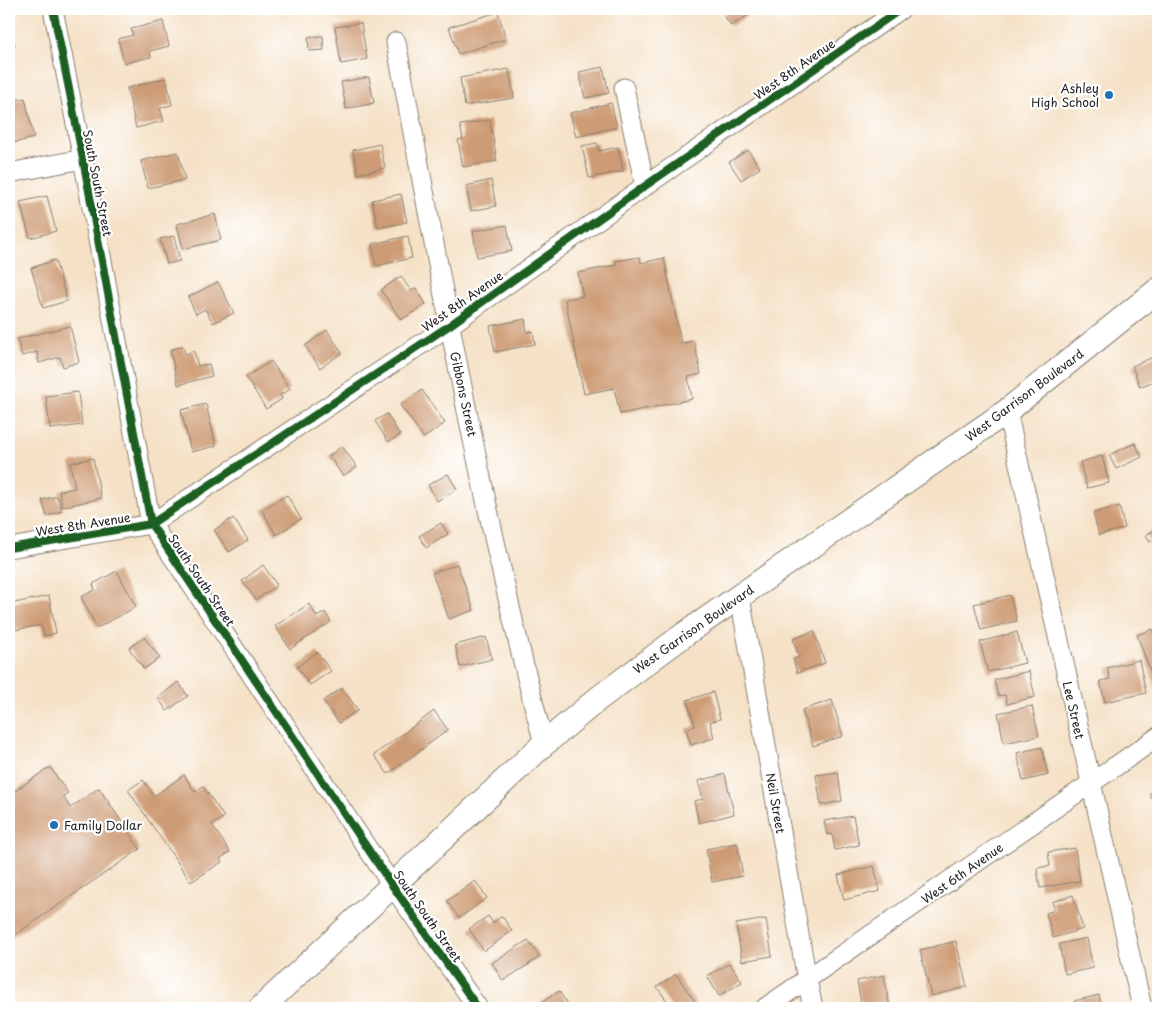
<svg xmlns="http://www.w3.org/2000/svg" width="1167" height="1017" viewBox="0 0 1167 1017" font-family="'Playpen Sans',sans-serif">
	<rect width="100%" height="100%" fill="#fff"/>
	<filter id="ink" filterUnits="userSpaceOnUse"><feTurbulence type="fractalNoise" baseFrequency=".02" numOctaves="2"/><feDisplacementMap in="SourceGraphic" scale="10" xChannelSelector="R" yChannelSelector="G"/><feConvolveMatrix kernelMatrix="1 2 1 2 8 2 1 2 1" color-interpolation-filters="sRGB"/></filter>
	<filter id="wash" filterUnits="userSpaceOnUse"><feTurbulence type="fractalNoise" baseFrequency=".0096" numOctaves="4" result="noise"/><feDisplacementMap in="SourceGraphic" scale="20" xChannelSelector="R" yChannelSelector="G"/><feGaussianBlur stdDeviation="1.12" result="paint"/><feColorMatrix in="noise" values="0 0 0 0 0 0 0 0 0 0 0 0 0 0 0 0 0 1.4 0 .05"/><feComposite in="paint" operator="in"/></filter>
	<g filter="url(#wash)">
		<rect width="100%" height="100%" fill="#f5e1c6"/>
		<g id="blocks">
			<!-- building -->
			<path fill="#cd9b75" d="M732,9h11l4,7 -16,10 -7,-11z
				M498,12l8,27 -48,15 -9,-27z
				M163,21l6,25 -19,5 1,6 -27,6 -6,-24 15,-4 -2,-6z
				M9,23l6,23 -6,2z
				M361,23l6,36 -26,5 -6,-37z
				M323,36l1,14 -15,1 -1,-14z
				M603,67l6,26 -24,5 -6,-26z
				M509,69l5,29 -49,8 -5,-28z
				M369,77l5,26 -28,6 -5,-27z
				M166,78l6,27 -12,3 4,13 -28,7 -9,-40z
				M25,98l9,40 -25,6v-42z
				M611,103l6,24 -41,10 -6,-24z
				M490,120l7,41 -34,6 -5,-27 5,-1 -3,-14z
				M597,143l2,8 19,-4 5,24 -34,7 -7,-32z
				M380,144l5,24 -27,6 -5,-24z
				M748,150l12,18 -19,12 -12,-18z
				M178,152l7,28 -37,8 -7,-27z
				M491,180l5,26 -25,5 -5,-25z
				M401,194l6,28 -29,6 -6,-28z
				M47,196l9,35 -26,7 -10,-36z
				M215,214l6,26 -38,9 -6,-25z
				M507,225l5,26 -35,6 -4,-26z
				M174,236l6,25 -13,3 -7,-25z
				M408,236l4,22 -36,8 -4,-22z
				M640,257l1,6 23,-5 17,85 13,-2 7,33 -13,3 4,22 -72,15 -6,-26 -30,6 -19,-95 18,-3 -5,-23 38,-8 -1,-4z
				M55,260l12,41 -24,7 -12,-40z
				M401,276l10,15 5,-3 10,16 -25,16 -20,-30z
				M218,282l16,31 -21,10 -8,-14 -9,5 -8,-17z
				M525,319l2,13 6,-1 2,13 -40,8 -5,-26z
				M70,326l9,36 -16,5 -3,-10 -21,6 -2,-11 -15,4 -5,-17z
				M327,330l15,23 -22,15 -15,-22z
				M183,346l2,8 9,-3 4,15 11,-2 3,12 -34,9 -8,-35z
				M1158,355v24l-18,8 -8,-21z
				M271,361l19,28 -10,6 2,4 -16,10 -20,-32z
				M422,390l23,33 -21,15 -24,-33z
				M78,392l4,33 -32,4 -4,-33z
				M206,404l10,42 -25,6 -10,-42z
				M387,414l13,21 -12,7 -13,-21z
				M1135,443l7,14 -26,12 -7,-14z
				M342,446l15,21 -14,9 -14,-20z
				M1102,456l7,27 -22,5 -7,-26z
				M93,458l8,40 -39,9 -3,-16 16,-3 -5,-25z
				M448,474l9,15 -20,12 -9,-16z
				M287,495l14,24 -25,16 -14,-25z
				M57,496l5,15 -15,5 -5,-16z
				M1119,506l6,22 -26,7 -6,-22z
				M233,518l15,22 -19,12 -15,-22z
				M441,523l7,11 -22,14 -7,-12z
				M1158,528v10l-8,4 -4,-7z
				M457,564l17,46 -25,9 -17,-46z
				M263,565l14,20 -21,15 -14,-19z
				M117,571l19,36 -39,21 -16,-31 14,-7 -2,-6z
				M1010,595l7,26 -36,9 -7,-26z
				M49,596l7,37 -12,3 -3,-11 -32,6v-27z
				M309,604l8,13 8,-5 6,10 -41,27 -15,-23z
				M1153,629l5,13v45h-2l-19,-52z
				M814,631l11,32 -28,10 -4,-14 6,-2 -6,-18z
				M1017,632l8,31 -37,9 -8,-30z
				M144,637l16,21 -16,11 -15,-21z
				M486,637l6,22 -32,8 -5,-22z
				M317,652l14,19 -21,14 -13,-18z
				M1139,660l7,33 -41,9 -5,-21 10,-2 -3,-11z
				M1029,671l6,26 -28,7 -2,-9 -7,1 -4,-16z
				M178,682l10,14 -21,15 -9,-13z
				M342,688l16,22 -19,13 -16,-22z
				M713,692l7,27 -10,3 4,16 -23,7 -5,-16 9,-3 -8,-26z
				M832,700l11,36 -30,10 -11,-36z
				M1032,706l7,30 -35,7 -6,-30z
				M434,711l14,19 -60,44 -14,-19z
				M1042,747l6,28 -25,6 -6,-28z
				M50,767l18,26 -5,3 7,12 29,-20 41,61 -131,90v-144z
				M838,772l4,29 -21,4 -5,-30z
				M725,774l9,40 -35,9 -5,-22 9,-2 -5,-18z
				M184,775l11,17 8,-6 21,31 -12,8 18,27 -10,7 2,3 -31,20 -63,-92 15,-10 11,16z
				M1158,788v19l-9,-13z
				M853,816l6,29 -24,5 -3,-16 -5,1 -3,-14z
				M737,843l6,33 -31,6 -6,-33z
				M1075,848l5,33 -40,7 -3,-20 13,-2 -2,-14z
				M874,866l6,25 -36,9 -6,-25z
				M475,881l12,17 -28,20 -12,-17z
				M1073,895l10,34 -30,9 -7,-25 9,-3 -3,-8z
				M488,916l5,7 9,-7 10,15 -28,20 -15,-22z
				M766,919l6,37 -30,5 -6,-37z
				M1087,938l6,30 -28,6 -6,-30z
				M528,940l12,17 -37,24 -11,-18z
				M956,941l11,46 -36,9 -11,-46z
				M730,963l12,19 -23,14 -12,-20z
				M676,974l20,29 -8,5h-16l-15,-21z
				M884,975l6,33h-28l-5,-27z
				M559,991l11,17h-32l-2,-2z
				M1099,995l3,13h-26l-2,-7z"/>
		</g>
	</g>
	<g filter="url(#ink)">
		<use href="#blocks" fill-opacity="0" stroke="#887e71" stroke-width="1"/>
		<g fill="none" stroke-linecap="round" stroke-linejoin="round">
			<defs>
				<path id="minor" d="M53,9l30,150 68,365 241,361 86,123
					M396,42c44,235 87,471 148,702
					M624,88l21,98
					M9,173l74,-14
					M1007,411l135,597
					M9,548l142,-24 299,-199 195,-139 256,-177
					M740,597l67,383 6,28
					M765,1008l393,-271"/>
				<path id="major" d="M261,1008l283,-264 55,-46 86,-64 322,-223 151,-121"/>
			</defs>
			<!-- minor casing -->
			<use href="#minor" stroke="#887e71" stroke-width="21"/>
			<!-- major casing -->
			<use href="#major" stroke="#887e71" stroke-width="26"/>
			<!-- minor -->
			<use href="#minor" stroke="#fff" stroke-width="19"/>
			<!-- major -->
			<use href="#major" stroke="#fff" stroke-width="24"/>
			<defs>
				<path id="cycleway" d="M53,9l30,150 68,365 241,361 86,123
					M9,548l142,-24 299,-199 195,-139 256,-177"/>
			</defs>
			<!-- cycleway casing -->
			<use href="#cycleway" stroke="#fff" stroke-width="11"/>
			<!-- cycleway -->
			<use href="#cycleway" stroke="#1b5e20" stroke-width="8"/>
		</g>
	</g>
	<!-- markers -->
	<g fill="#1f6fb2" stroke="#fff" stroke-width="2">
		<circle cx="1109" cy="95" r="5"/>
		<circle cx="54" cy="825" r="5"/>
	</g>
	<g text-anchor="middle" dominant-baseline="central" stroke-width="4.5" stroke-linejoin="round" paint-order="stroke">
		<!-- street labels -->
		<g font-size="12" fill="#1c1c1c" stroke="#fff">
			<text transform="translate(794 69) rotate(-35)">West 8th Avenue</text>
			<text transform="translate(98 183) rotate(79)">South South Street</text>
			<text transform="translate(462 301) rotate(-35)">West 8th Avenue</text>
			<text transform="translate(464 394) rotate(78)">Gibbons Street</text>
			<text transform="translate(1024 395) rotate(-37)">West Garrison Boulevard</text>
			<text transform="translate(83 524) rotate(-9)">West 8th Avenue</text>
			<text transform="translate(202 580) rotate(56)">South South Street</text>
			<text transform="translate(693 629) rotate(-35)">West Garrison Boulevard</text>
			<text transform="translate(1074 710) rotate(77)">Lee Street</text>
			<text transform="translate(776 803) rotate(80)">Neil Street</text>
			<text transform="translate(962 873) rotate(-35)">West 6th Avenue</text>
			<text transform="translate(428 916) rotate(55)">South South Street</text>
		</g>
		<!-- poi labels -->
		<g font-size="12" fill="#1c1c1c" stroke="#fff" text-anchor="end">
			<text x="1099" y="88">Ashley<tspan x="1099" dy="14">High School</tspan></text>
			<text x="64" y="825" text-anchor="start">Family Dollar</text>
		</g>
	</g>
	<!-- margin -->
	<rect width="1167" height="1017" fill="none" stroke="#fff" stroke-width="30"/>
</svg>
